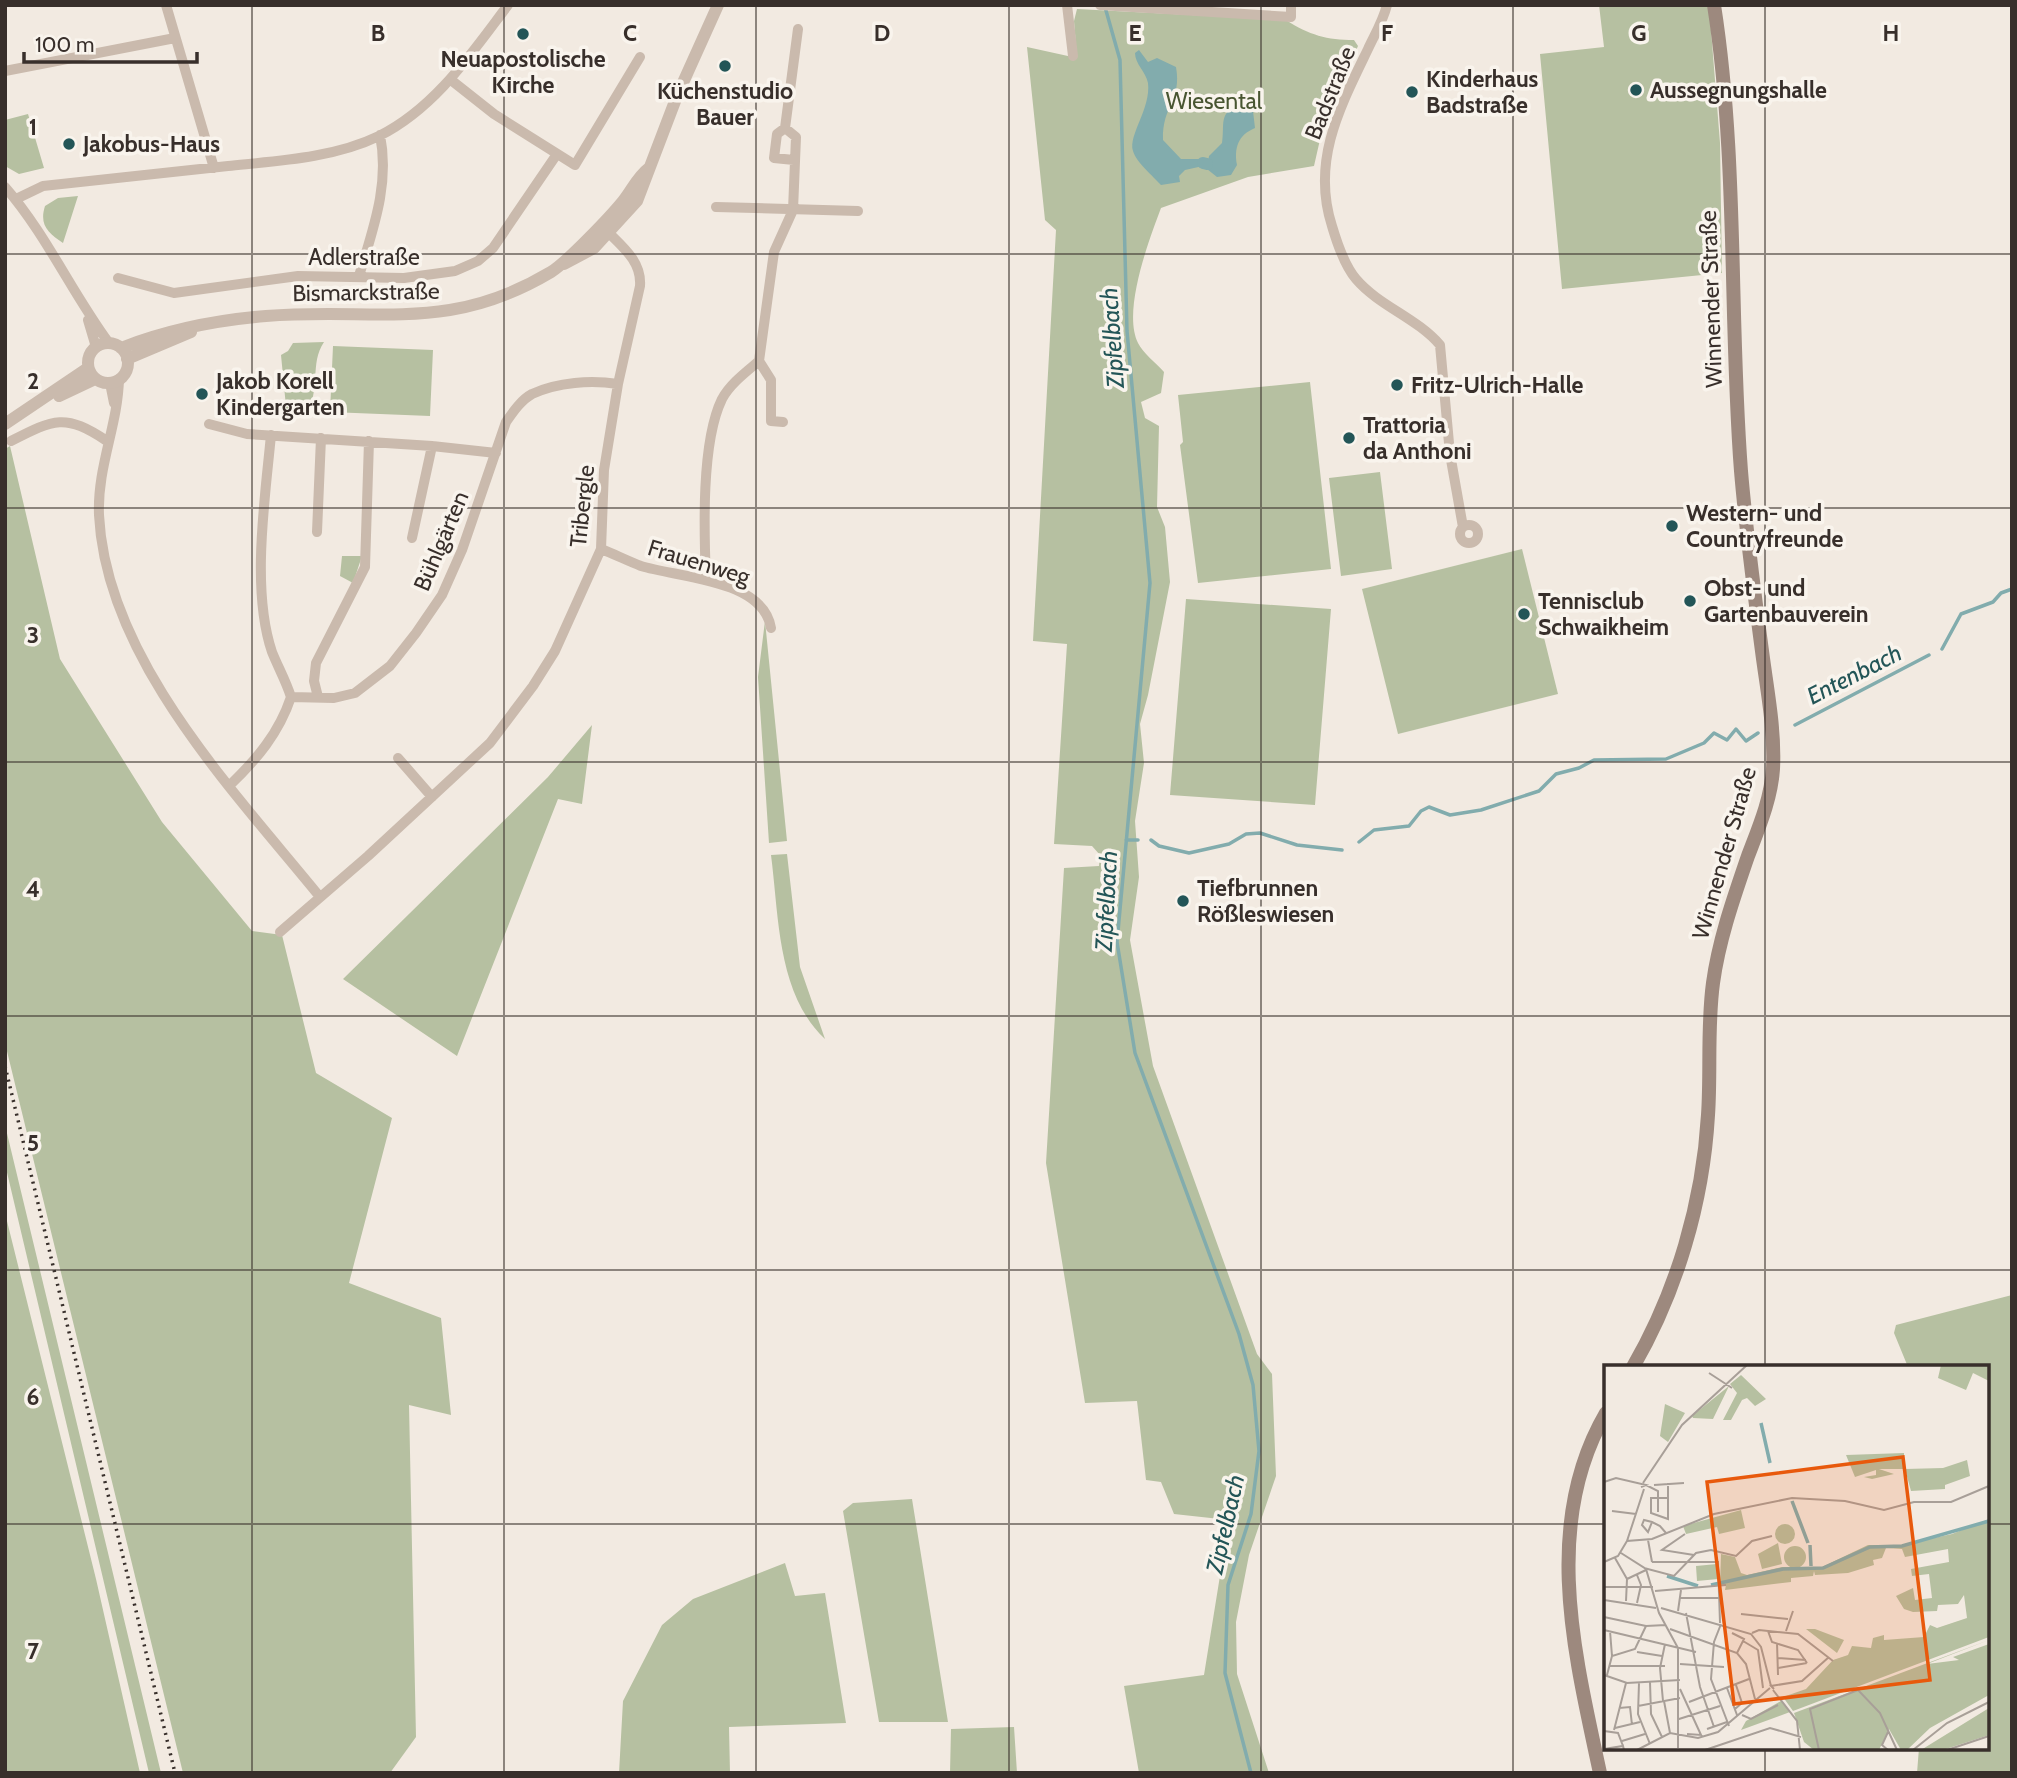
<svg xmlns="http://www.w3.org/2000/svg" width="2017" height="1778" viewBox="0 0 2017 1778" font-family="Cabin,sans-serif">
	<rect width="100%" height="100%" fill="#f2eae1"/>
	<!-- green -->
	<path fill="#b6c0a1" d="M1599,5h110l11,138 2,130 -160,16 -22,-235 64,-7z
		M1077,9l209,11c23,15 41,20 68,20l4,6 -34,76 -10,44 -66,11 -87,31c-12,32 -39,103 -23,135 5,10 18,20 26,29l-3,21 -20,9 4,16 14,8 -2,81 8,20 5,55 -22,113 -8,29 4,39 -9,58 4,56 -9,63 23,126 104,288 15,20 4,102 -27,79 -13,67 1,52 32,99h-130l-15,-87 80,-11 25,-155 -55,-6 -13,-32 -15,-2 -9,-79 -52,2 -39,-240 18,-295 35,-2 1,-11 -8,-9 -38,-2 13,-200 -34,-3 23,-411 -11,-10 -18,-173 50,11 -3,-37z
		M28,114l16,54 -25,6 -14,-8v-46z
		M78,196l-15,47c-15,-10 -24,-18 -18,-37l13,-8z
		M324,342c-15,22 -2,47 -19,75h-18l-6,-62 7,-4 5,-8z
		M333,346l100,4 -3,66 -100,-4z
		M1310,382l21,187 -133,14 -18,-138 3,-3 -5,-47z
		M10,446l50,213 102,163 90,109 30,4 34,138 76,45 -43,165 92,35 10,97 -42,-10 7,332 -26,36h-207l-178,-730v-594z
		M1380,472l12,97 -51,7 -12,-98z
		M1522,549l36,145 -160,40 -36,-145z
		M342,556h20l-9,27 -13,-7z
		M1186,599l145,10 -16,196 -145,-10z
		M765,621l22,220 -18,2 -11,-166z
		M592,725l-10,79 -24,-5 -101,257 -114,-77 205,-202z
		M787,854l13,113 25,72c-48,-45 -46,-123 -54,-184z
		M5,1125l156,648h-12l-144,-609z
		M5,1213l91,366 44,194h-135z
		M2012,1295v478h-95l2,-25h68v-381h-79l-14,-34 2,-8z
		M912,1499l36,223h-69l-36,-211 10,-8z
		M785,1563l10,33 30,-3 21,130 -117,4 1,46h-111l4,-72 39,-76 31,-26z
		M1014,1727l3,46h-67l1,-44z"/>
	<!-- water -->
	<path fill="#82acad" d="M1139,50l9,12 9,-4 19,9c6,34 -14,38 -13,73l18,19h23l-1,7 -18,4 -6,6 1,6 -19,3c-8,-9 -25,-23 -28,-34 -5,-16 18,-42 15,-68 -2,-11 -13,-19 -13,-30z
		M1239,105l14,6 2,17c-17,7 -21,20 -18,37l-6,10 -14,2 -10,-8 2,-13 13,-13c3,-19 -4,-30 17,-38z"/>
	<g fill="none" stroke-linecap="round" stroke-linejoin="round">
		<!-- stream -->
		<path stroke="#82acad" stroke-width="3.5" d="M1105,7l15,53 7,271 23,252 -33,359 18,111 104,281 14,51 6,66 -8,63 -23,71 -3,88 26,100
			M1942,649l19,-35 32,-12 8,-9 11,-4
			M1795,725l134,-70
			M1126,840h12
			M1151,840l8,6 30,7 40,-9 17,-10 14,-1 37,12 45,5
			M1359,842l15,-12 35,-4 12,-15 8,-4 21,8 31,-5 58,-19 17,-17 23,-6 15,-8 72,-1 38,-16 10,-10 13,7 9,-11 10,12 12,-8"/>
		<!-- canal -->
		<path stroke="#82acad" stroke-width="12" d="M1203,163l4,1"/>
		<!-- minor -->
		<path stroke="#cabaad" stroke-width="10" d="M166,5l48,163
			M1067,5l6,51
			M1100,5l191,12v-12
			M1387,5c-4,16 -12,29 -19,44 -28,58 -57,112 -36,177 5,17 12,39 24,53 23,27 61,39 84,66l10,109 13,73
			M5,71l170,-33
			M451,80l43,34 81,51 65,-108
			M785,128l13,-99
			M5,187c41,47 67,106 104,156
			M16,199l27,-13c62,-7 124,-13 185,-20 49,-5 106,-8 151,-30 56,-28 92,-82 129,-131
			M716,207l142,4
			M359,276c14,-47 31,-92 21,-141
			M118,278l56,15 124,-17 106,2 51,-7 23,-10 15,-13 64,-94
			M88,320l8,27
			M759,361l12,19v41l12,1
			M119,379c-1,46 -22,88 -20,136 7,144 135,276 221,382
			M110,383l4,20
			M209,424l38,10 185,12 64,7
			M271,435c-6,64 -20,155 1,217 6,15 14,29 19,45
			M11,441c43,-22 54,-28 96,0
			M1460 534a9 9 0 1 1 18 0a9 9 0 1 1-18 0Z
			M317,532l4,-94
			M412,538l20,-92
			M601,549c13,5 27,12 40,17 39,12 122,13 130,62
			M706,580c-2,-48 -5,-138 16,-181 8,-15 24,-27 37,-38l15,-109 19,-42 3,-73 -11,-9 -8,6 -3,24 20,2
			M291,697l43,1 21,-5 35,-27 26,-33 26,-38 20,-45 44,-128c7,-10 15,-22 26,-28 26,-12 59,-14 86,-10
			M318,697l-4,-16 2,-18 49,-96 4,-126
			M398,758l34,39
			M230,785c27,-26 49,-52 61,-88
			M280,932l88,-76 122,-113 43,-57 22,-35 46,-102 3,-79 14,-86 22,-98c2,-26 -20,-41 -36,-58"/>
		<!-- tertiary -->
		<path stroke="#cabaad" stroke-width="12" d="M564,264l30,-16 43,-47 40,-105 41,-91
			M88 363a20 20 0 1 1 40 0a20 20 0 1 1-40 0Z
			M121,348c46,-18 96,-28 145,-32 111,-9 181,18 285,-44 16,-10 59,-55 72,-71 9,-11 14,-24 26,-33
			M127,359l64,-27
			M59,396l36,-17
			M5,424l83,-56"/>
		<!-- secondary -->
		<path stroke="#9d897e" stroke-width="14" d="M1633,1367c44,-76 70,-165 75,-252 3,-44 -1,-88 5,-132 6,-44 21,-86 35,-127 11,-29 23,-57 25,-87 2,-40 -6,-79 -11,-118 -8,-60 -16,-120 -21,-180 -12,-155 -3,-312 -27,-466
			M1600,1773c-25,-117 -59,-249 6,-360"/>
		<!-- rail -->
		<path stroke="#382f2b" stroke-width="3.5" stroke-dasharray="2 5" stroke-linecap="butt" d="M5,1066l170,707"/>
	</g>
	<!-- grid -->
	<path fill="none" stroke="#382f2b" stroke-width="2" stroke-opacity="0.55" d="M252,5v1768M504,5v1768M756,5v1768M1009,5v1768M1261,5v1768M1513,5v1768M1765,5v1362M5,254h2007M5,508h2007M5,762h2007M5,1016h2007M5,1270h2007M5,1524h1601M1987,1524h25M1765,1748v25"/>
	<!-- markers -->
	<g fill="#235557" stroke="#f9f4ed" stroke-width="2.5">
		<circle cx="523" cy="34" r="7"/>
		<circle cx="725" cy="66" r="7"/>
		<circle cx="1636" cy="90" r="7"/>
		<circle cx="1412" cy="92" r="7"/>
		<circle cx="69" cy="144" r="7"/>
		<circle cx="1397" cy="385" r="7"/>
		<circle cx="202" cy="394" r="7"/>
		<circle cx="1349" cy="438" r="7"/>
		<circle cx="1672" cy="526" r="7"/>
		<circle cx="1690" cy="601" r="7"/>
		<circle cx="1524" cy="614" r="7"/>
		<circle cx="1183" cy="901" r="7"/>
	</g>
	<g text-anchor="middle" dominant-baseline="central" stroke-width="7" stroke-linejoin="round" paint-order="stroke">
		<!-- poi labels -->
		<g font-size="23" font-weight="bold" fill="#382f2b" stroke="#f9f4ed" text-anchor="start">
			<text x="523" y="59" text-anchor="middle">Neuapostolische<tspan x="523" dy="26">Kirche</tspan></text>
			<text x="1426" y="79">Kinderhaus<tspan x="1426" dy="26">Badstraße</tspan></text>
			<text x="1650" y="90">Aussegnungshalle</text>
			<text x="725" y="91" text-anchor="middle">Küchenstudio<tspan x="725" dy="26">Bauer</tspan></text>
			<text x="83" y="144">Jakobus-Haus</text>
			<text x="216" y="381">Jakob Korell<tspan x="216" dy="26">Kindergarten</tspan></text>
			<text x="1411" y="385">Fritz-Ulrich-Halle</text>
			<text x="1363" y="425">Trattoria<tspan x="1363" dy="26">da Anthoni</tspan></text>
			<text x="1686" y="513">Western- und<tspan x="1686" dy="26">Countryfreunde</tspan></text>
			<text x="1704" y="588">Obst- und<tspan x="1704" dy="26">Gartenbauverein</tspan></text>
			<text x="1538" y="601">Tennisclub<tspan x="1538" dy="26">Schwaikheim</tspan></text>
			<text x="1197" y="888">Tiefbrunnen<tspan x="1197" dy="26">Rößleswiesen</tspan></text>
		</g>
		<!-- street labels -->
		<g font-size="23" fill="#382f2b" stroke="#f9f4ed">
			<text transform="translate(1330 93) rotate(-68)">Badstraße</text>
			<text x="364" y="257">Adlerstraße</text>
			<text transform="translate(366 292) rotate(-1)">Bismarckstraße</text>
			<text transform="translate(1711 299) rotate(-92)">Winnender Straße</text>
			<text transform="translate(582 506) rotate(-84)">Tribergle</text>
			<text transform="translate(441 541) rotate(-67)">Bühlgärten</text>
			<text transform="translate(699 562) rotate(17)">Frauenweg</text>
			<text transform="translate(1724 853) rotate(-74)">Winnender Straße</text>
		</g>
		<!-- park labels -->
		<g font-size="23" fill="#485531" stroke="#f9f4ed">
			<text x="1214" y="101">Wiesental</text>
		</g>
		<!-- water labels -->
		<g font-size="24" font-style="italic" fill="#235557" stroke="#f9f4ed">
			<text transform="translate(1112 338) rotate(-94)">Zipfelbach</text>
			<text transform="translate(1854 674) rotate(-27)">Entenbach</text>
			<text transform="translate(1106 901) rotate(-87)">Zipfelbach</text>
			<text transform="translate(1225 1524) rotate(-77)">Zipfelbach</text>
		</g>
	</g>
	<!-- overview -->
	<g transform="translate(1604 1365)">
		<rect width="385" height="385" fill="#f2eae1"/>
		<path d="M337,0h48v16l-16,-8 -7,17 -28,-12zM137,10l25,24 -11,7 -8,-8 -5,2 -11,20h-8l14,-27 -7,-9zM125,21l-16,33 -20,-1 -1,-2zM61,39l20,9 -17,29 -8,-6zM300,88v16h-25l15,5 -22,5 -8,-2 12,-2v-5l-21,7 -9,-22zM363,95l3,16 -25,9v4l-34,2 -6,-22 38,-1zM137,145l4,18 -26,6 -2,-7 -31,7 -3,-8zM385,154v118l-196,74 -10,-14 23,-8 27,-29 15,-5 4,-9 19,2 2,-10 11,-3v5l40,-3 6,-12 7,3 30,-10 -3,-23 -6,9 -20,1 -1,6 -24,1 -9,-3 -8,-13 17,-8 2,12 17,-2 -3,-24 -17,2 -1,-7 38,-7 -1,-13 -43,8 -3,-8 -16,-1 -4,10 -9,2 1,5 -26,8 -33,2 -1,-4 -1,5 -22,2v4l-66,8 1,-5h-6l1,-31 14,3 6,16 6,2 35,-8h40l46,-22h34l50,-11zM171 169a10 10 0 1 1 20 0a10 10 0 1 1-20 0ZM174,178l4,21 -20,5 -4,-15zM180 192a11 11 0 1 1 22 0a11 11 0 1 1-22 0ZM113,199l1,15 -21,2 -1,-15zM202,264h9l29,11 -7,13zM385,275l-62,24 32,-4 -6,-3 36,-13v51l-59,33 -23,22h-6l-12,-21 -10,21h-65l-10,-8 -10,-29zM177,336l9,11 -49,18 5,-9zM385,343v27l-46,15h-22z" fill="#b6c0a1"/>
		<path fill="none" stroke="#82acad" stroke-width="3.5" d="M157,58l9,40M188,136l16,42M206,180l1,21M63,211l31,10M107,220l72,-16 40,-1 47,-21 32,-1 87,-25"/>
		<path fill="none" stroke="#a89f98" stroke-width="2" d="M105,8l23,15M0,117l12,-4 30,7 -5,2M39,118l39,-58 65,-60M64,118v36l-17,-6v-15h17M42,120l12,6v21M50,120l30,-2M8,146l24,3M48,157l-4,10 -6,-7 2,-5 8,2 8,4 6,7M81,169l-23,16 32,5M44,175l4,22M23,176l17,-52M17,188l25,16 13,44 19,35v100M11,193l12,21 -1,22M0,197l14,-6 9,-15 25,-2 62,-25 78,-16 53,3 39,9 30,-8h37l38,-16M48,197h66l2,61M40,203l30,8 22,-23 15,-3 25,6 16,-15 20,-5M23,214l19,-9M0,222h49M51,226l71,-6M76,233h39M0,235l52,8M33,238l4,-18 -4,-10M57,243l90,26 10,13 10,39M74,246l3,-21M82,248l14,74 14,40M137,249l47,5M0,252l42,9 20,-1M117,259l-7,18 -3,37 18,47M66,264l67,24 9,11 9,35M0,265l92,22M6,266l2,25M164,266l4,11 26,8 9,13M182,266l7,-20M128,268l12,6 -7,14M148,268l7,-3 39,4 35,27M139,276l15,9 5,38M173,278l1,32M33,287l25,4M174,293l28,2M76,299l44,3M5,301h56M174,303l29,-5M0,310l23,8 53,-3M3,310l5,-19 23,-7 11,-23M46,317l1,32 11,23M35,318l-1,31 12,30M123,323l10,27M76,324l21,46 -14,-1M170,324l-3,-3 31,-5 27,-24M169,325l24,31 3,29M59,336l-3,-33 5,-24M60,336l6,32M85,337l60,-23M34,341l42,-8M15,343l11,-1 2,18M131,344l7,-6 -6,-18M138,350l9,4 27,-14M75,354l41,-13M11,363l25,-6M103,364l20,-7M10,365l12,-47M0,366l14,2 5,13M284,367l-6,13 6,5M18,376l23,-7M0,384l19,-3 1,4M33,385l33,-17 28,5 20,-6 52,-44M101,385l65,-22 31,9M215,385l-9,-41 48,-19 22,23 17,37M309,385l34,-27 42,-21M343,385l42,-14"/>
		<path fill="#e8590c" fill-opacity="0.15" stroke="#e8590c" stroke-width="3.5" d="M299,92l27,223 -196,24 -27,-222z"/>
		<rect width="385" height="385" fill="none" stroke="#382f2b" stroke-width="3.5"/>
	</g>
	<g font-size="23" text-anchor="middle" font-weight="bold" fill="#382f2b" stroke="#f9f4ed" stroke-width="7" stroke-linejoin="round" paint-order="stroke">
		<text x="378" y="41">B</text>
		<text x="630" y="41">C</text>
		<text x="882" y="41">D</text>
		<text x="1135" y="41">E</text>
		<text x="1387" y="41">F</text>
		<text x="1639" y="41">G</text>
		<text x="1891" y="41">H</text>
		<text x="33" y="135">1</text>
		<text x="33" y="389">2</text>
		<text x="33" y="643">3</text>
		<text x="33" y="897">4</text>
		<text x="33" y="1151">5</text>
		<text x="33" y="1405">6</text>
		<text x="33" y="1659">7</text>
	</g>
	<!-- border -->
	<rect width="2017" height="1778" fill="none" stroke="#382f2b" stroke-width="14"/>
	<!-- scale -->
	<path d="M24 52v10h173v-10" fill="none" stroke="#382f2b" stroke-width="3.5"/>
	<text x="35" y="52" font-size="21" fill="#382f2b" stroke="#f9f4ed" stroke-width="5" paint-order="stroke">100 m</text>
</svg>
